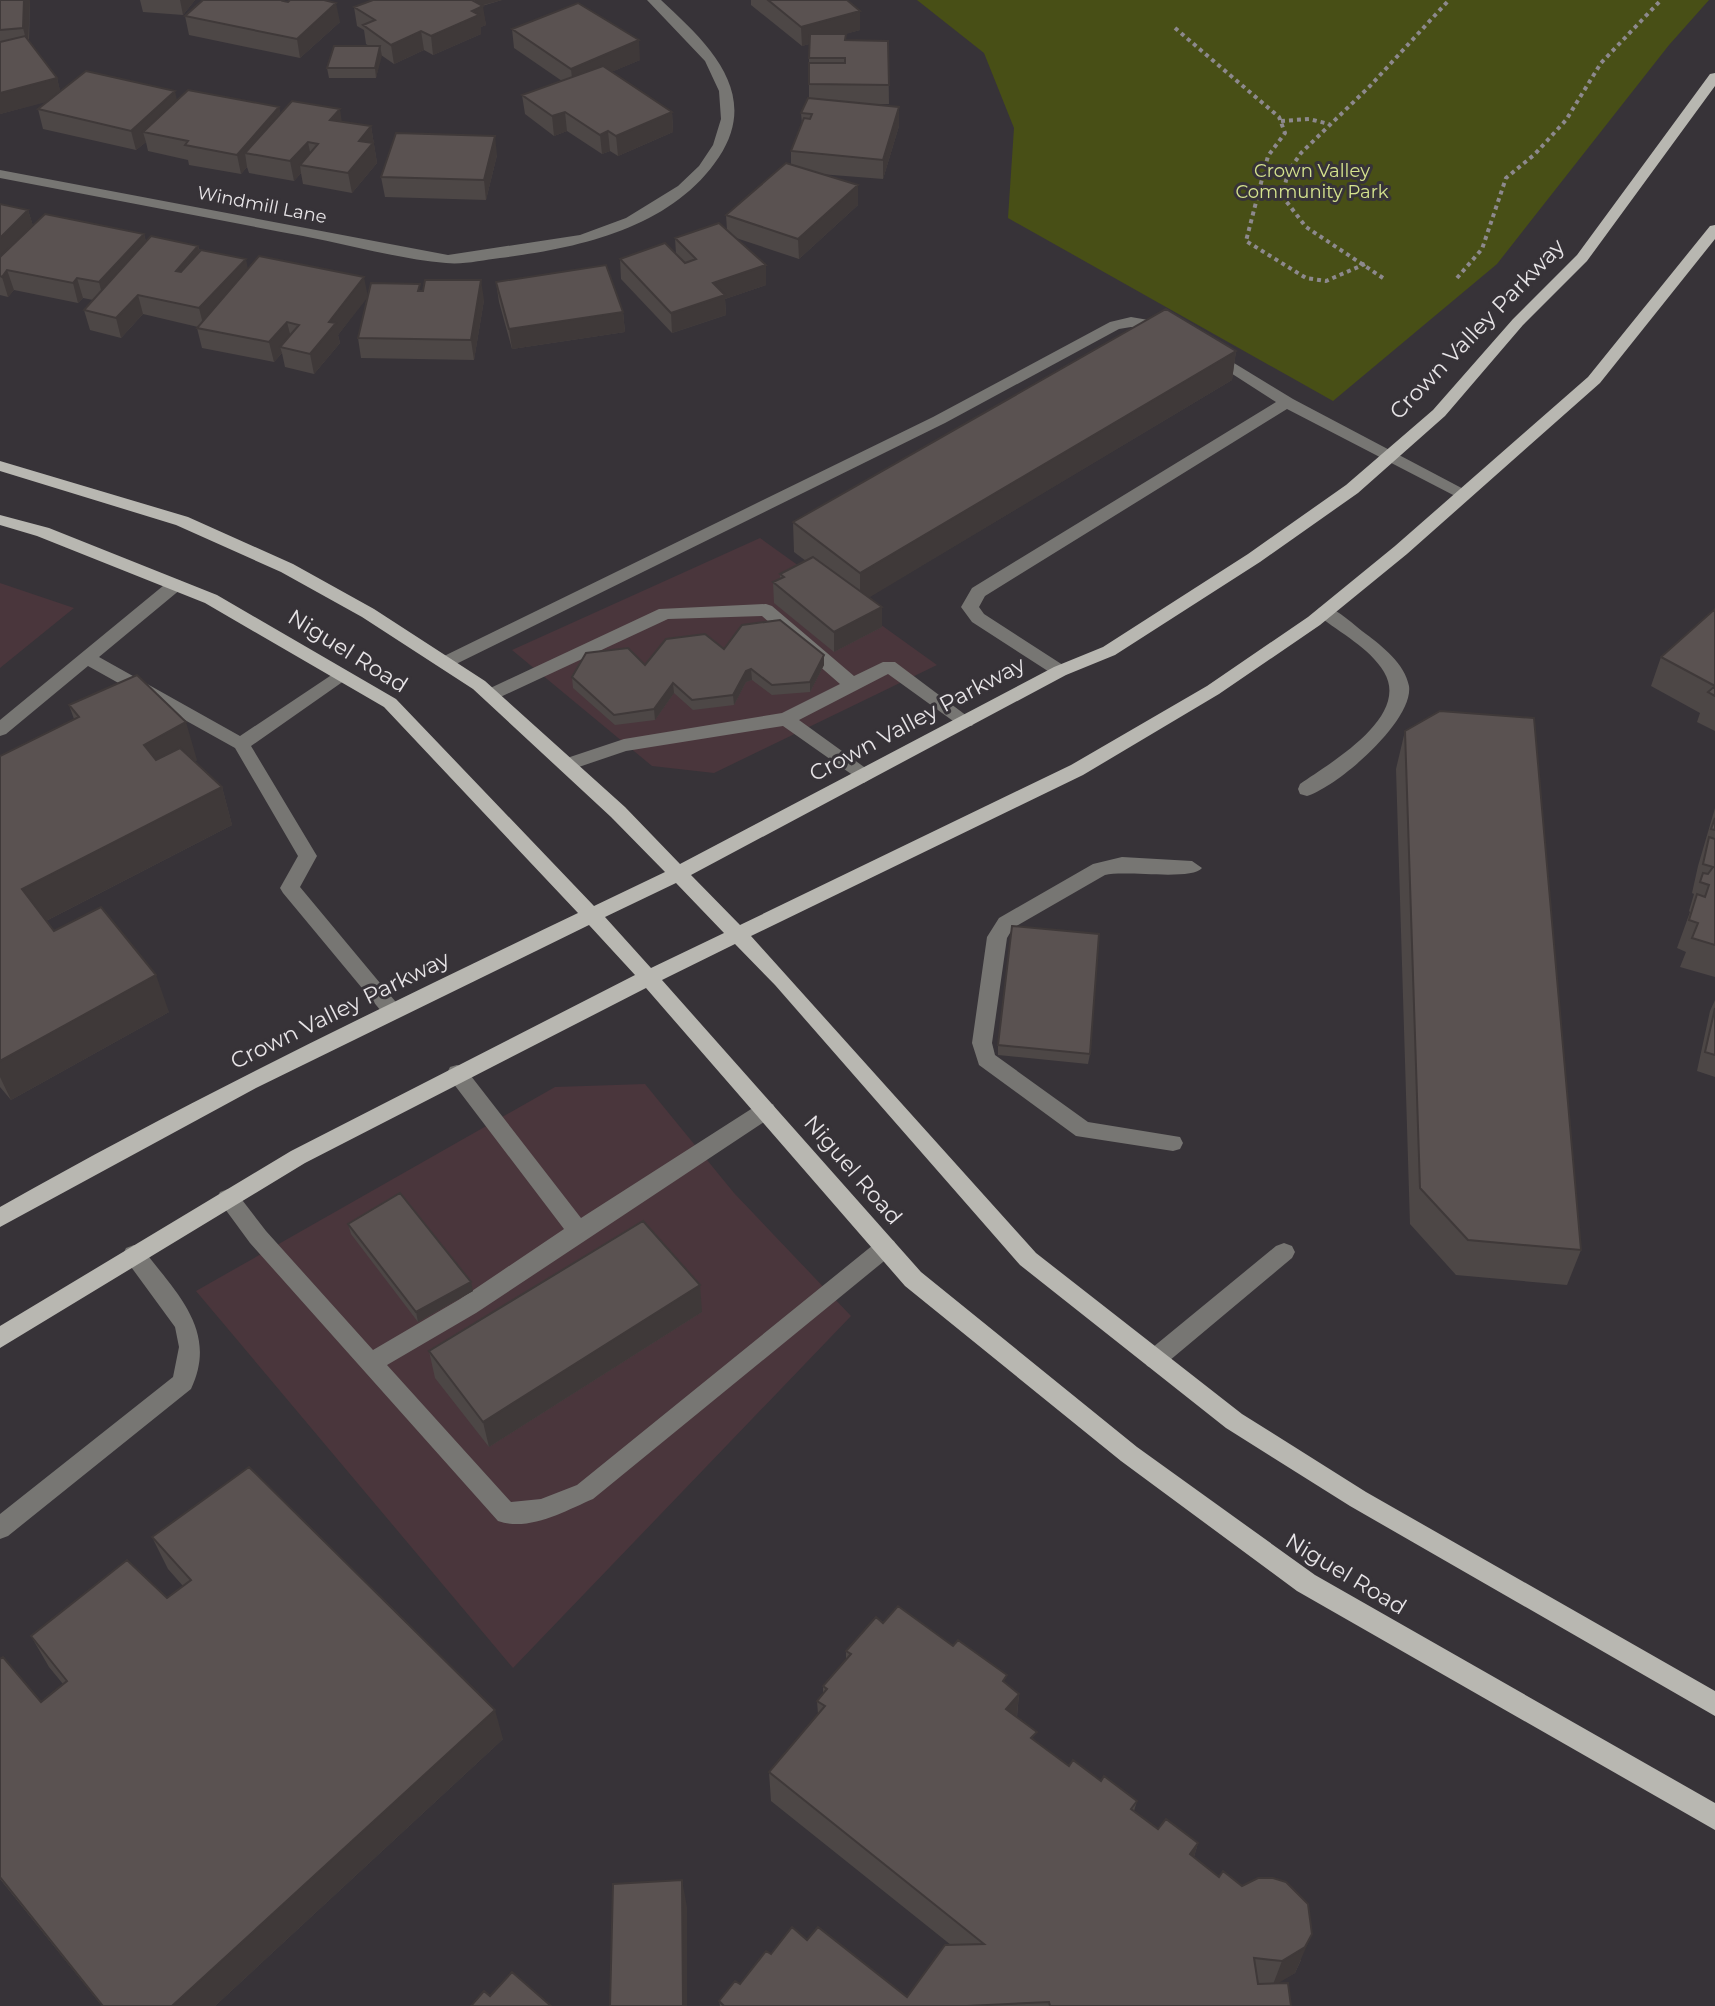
<svg xmlns="http://www.w3.org/2000/svg" width="1715" height="2006" viewBox="0 0 1715 2006" font-family="Montserrat,sans-serif">
	<rect width="100%" height="100%" fill="#373338"/>
	<!-- commercial -->
	<path fill="#4a363c" d="M760,538l177,127 -223,108 -62,-7 -140,-116z
		M0,583l74,25 -74,60z
		M645,1084l89,109 117,123 -338,352 -317,-377 359,-204z"/>
	<!-- green -->
	<path fill="#484f16" d="M917,0h792l-40,45 -172,219 -164,137 -325,-183 6,-90 -30,-75z"/>
	<g fill="none" stroke-linecap="round" stroke-linejoin="round">
		<!-- path -->
		<path stroke="#8d898d" stroke-width="4" stroke-dasharray="4 4" stroke-linecap="butt" d="M1175,28l104,89 6,16 -17,23 -22,85 60,37 20,3 39,-17
			M1281,121l28,-2 20,5
			M1383,278l-77,-51 -20,-26 -2,-12 4,-17 13,-19 69,-67 79,-86
			M1457,278l25,-29 24,-71 29,-24 31,-34 35,-57 60,-63"/>
		<!-- minor -->
		<path fill="#777673" fill-rule="evenodd" d="M647,0h14c45,42 101,92 58,157 -47,71 -140,91 -219,101 -17,2 -37,7 -54,5 -47,-4 -96,-18 -143,-27 -101,-19 -202,-39 -303,-58v-8l448,85 132,-20 46,-17 52,-32 21,-20 14,-21 8,-26 -2,-28 -14,-30z
			M1131,317l35,6 8,5 -8,5 -35,-6 -12,2 -174,94 -493,243h-12l-3,-4 3,-4 493,-241 177,-95z
			M1211,349l82,50 178,94 -8,5 -6,-1 -170,-88 -302,187 -6,11 5,7 82,53 3,4 -3,4h-12l-82,-53 -11,-15 11,-19 304,-186 -70,-45v-6z
			M175,579l6,2v8l-82,68 141,79 96,-64 6,-2 9,6 -100,70 66,110 -17,31 100,120 3,5 -3,5h-14l-103,-124 -3,-5 18,-32 -63,-108 -147,-82 -82,68 -6,2v-16l169,-139z
			M766,604l6,2 82,70 29,-14h12l80,60 -3,4h-12l-72,-52 -89,46 72,52 2,5 -9,6 -81,-57 -157,25 -59,20 -6,-1 -3,-5 3,-5 63,-21 158,-26 58,-29 -78,-68 -94,3 -172,80 -6,2 -9,-6 3,-4 175,-82z
			M1325,606c14,4 29,19 41,28 16,12 39,30 43,52 5,35 -72,101 -102,110l-7,-2 -2,-5 2,-5c30,-21 111,-67 84,-112 -14,-24 -44,-39 -65,-56l-3,-4 3,-4z
			M1122,857l70,4 10,7c-10,13 -76,2 -97,7l-92,53 -6,10 -15,105 3,12 93,67 92,15 3,6 -3,6 -7,2 -97,-15 -97,-71 -7,-22 15,-106 12,-19 94,-54z
			M457,1065l7,2 117,151 178,-114h14l3,6 -3,6 -297,197 -89,52 124,137 30,-3 36,-14 301,-244 8,-3 8,3 3,6 -3,6 -301,246c-28,12 -64,33 -95,22l-248,-278 -33,-45 3,-6 8,-3 8,3 30,39 107,119 87,-51 104,-70 -114,-150 -3,-6 3,-6z
			M1284,1243l8,3 3,6 -3,6 -129,108 -8,3 -8,-3 -3,-7 3,-7 129,-106z
			M134,1245l8,3c33,44 77,82 49,141l-183,147 -8,3v-25l173,-137 6,-30 -4,-20 -49,-67 -3,-6 3,-6z"/>
		<!-- major -->
		<path fill="#b8b7b1" fill-rule="evenodd" d="M1715,73v13l-128,175 -64,64 -78,91 -87,77 -98,69 -145,93 -49,20 -375,200 49,50 331,-160 136,-79 101,-69 87,-71 193,-169 122,-151 5,-1v14l-115,144 -193,171 -87,71 -101,69 -136,81 -332,161 285,317 206,161 124,78 349,199v25l-365,-210 -124,-78 -206,-163 -245,-280 -40,-41 -73,36 259,292 216,175 178,128 400,228v27l-418,-239 -176,-130 -216,-175 -259,-298 -341,175 -305,185v-22l291,-175 344,-176 -46,-50 -333,163 -256,139v-20c188,-107 383,-200 578,-294l-194,-206 -179,-104 -168,-67 -37,-11v-10l49,13 168,67 179,104 198,207 71,-34 -54,-55 -138,-128 -111,-72 -81,-45 -105,-47 -176,-54v-10l188,56 105,47 81,45 111,72 140,126 55,57 374,-197 49,-20 145,-93 98,-69 87,-75 80,-91 64,-64 133,-181zM676,883l48,50 -73,35 -46,-51z"/>
	</g>
	<!-- wall -->
	<path fill="#4d4746" d="M0,0h30l-1,41 28,37 3,13 219,16 1,7 62,8 29,4 6,37 -25,30 -49,-9 -2,-11 -7,8 -45,-8 -2,-6 -6,7 -52,-9 -1,-5 -40,-9 -2,-9 -10,8 -93,-21 -5,-20 10,-8 -48,13z
		M140,0h55l-12,15 -40,-3z
		M373,0h129l-20,6 4,19 -5,2v7l-48,21 -9,-5 -30,14 -13,-9 -5,23h-47l-2,-10 42,-22 -3,-2 -2,-14 -7,-4 -3,-19z
		M751,0h96l13,11v19l-15,4 1,6 42,1 1,63h-17l27,22 -16,53 -63,-5 38,31 -59,54 -63,-21 30,47 -41,14 1,16 -54,18 -51,-54 -1,-20 56,-5 -1,-16 52,-8 -1,-15 65,-50v-14l11,-27 -1,-11 8,-15v-54l-7,2 -51,-41z
		M185,16l155,6 -40,36 -111,-23z
		M512,29l128,31 -29,12 61,40 1,20 -55,24 -8,-5 -8,3 -35,-23 -13,5 -29,-22 -3,-19 40,-14 -48,-33z
		M497,155l-11,45 -101,-3 -4,-20z
		M0,204l28,6 5,16 111,8 2,8 52,4 2,5 48,18 120,27 53,-5 63,9 -10,60 -113,-2 -3,-20 9,-41 -29,38 2,8 -26,31 -29,-7 -3,-14 -8,9 -72,-14 -5,-20 1,-1 -55,-13 -22,24 -31,-8 -6,-20 9,-10 -10,-2 -5,5 -64,-13 -6,7 -8,-2z
		M496,282l127,30 2,20 -113,17 -13,-47z
		M1236,351l-4,29 -363,217 13,10v20l-48,25 -60,-49 -1,-21 7,-3v-5l26,-13 -12,-9 -1,-30z
		M1715,609v122l-18,-9 3,-9 -49,-27 10,-29z
		M724,649l100,6v10l-14,27 -38,3 -20,-15 -6,2 -12,23 -41,5 -19,-17 -19,27 -40,5 -42,-37 -1,-11 73,-12z
		M69,705l128,55 -3,2 28,25 10,38 -186,96 8,10 115,81 -158,88 -11,-13v-331l74,-37z
		M1405,731l176,519 -14,35 -111,-10 -46,-51 -14,-455z
		M1715,808v169l-35,-10 6,-15 -9,-4 13,-36 -1,-1 5,-17 -2,-1 6,-27z
		M1715,1000v77l-18,-6 13,-60z
		M998,1045l92,9 -2,10 -90,-9z
		M348,1224l125,67 -55,31 -67,-88z
		M702,1312l-213,135 -54,-69 -6,-27z
		M152,1537l351,202 -288,267h-113l-102,-127v-220l41,43 22,-18 -14,-17 -18,-31 136,-38 16,-12 -15,-17z
		M883,1623l123,61 13,10 -2,23 18,24 34,25 32,15 36,20 -3,10 24,18 40,14 -4,14 107,103 -6,13 -18,10 14,23h-571l-1,-5 21,-17 31,-30 36,-14 100,57 44,-52 -180,-144 -2,-29 49,-58 -1,-13 6,-7v-8l23,-27v-8z"/>
	<!-- shaded-wall -->
	<path fill="#3f3939" d="M24,0h6l-2,47 -5,-19z
		M180,0h15l-12,15z
		M475,0h27l-26,7z
		M336,3l4,19 -40,36 -3,-19z
		M483,6l3,19 -5,2v7l-48,21 -2,-19 41,-25z
		M860,11v19l-58,16 -1,-19z
		M421,31l3,19 -30,14 -3,-19z
		M639,40l1,20 -67,28 -2,-19z
		M380,46l2,10 -6,22 -1,-10z
		M57,78l5,20 -62,16v-21z
		M175,91l4,19 -36,22 3,10 -10,8 -5,-19z
		M279,107l3,19 -37,27 2,14 -6,7 -4,-19z
		M899,107v19l-16,53v-19z
		M340,109l3,20 -13,-9z
		M565,112l2,19 -13,5 -2,-20z
		M672,112l1,20 -55,24 -2,-20z
		M371,126l6,37 -25,30 -4,-20 11,-32z
		M608,131l2,20 -8,3 -2,-19z
		M495,136l2,19 -11,45 -2,-20z
		M308,142l4,20 -12,3 1,8 -7,8 -4,-20z
		M858,185v20l-59,54 -1,-20z
		M28,210l6,19 -34,35v-26z
		M144,234l5,20 -45,48 -5,-20z
		M198,246l5,19 -22,26 -5,-20z
		M246,259l4,20 -46,49 -5,-20z
		M766,265v20l-41,14 1,16 -54,18 -1,-20 42,-30z
		M7,270l7,20 -6,7 -6,-20z
		M364,277l4,20 -30,38 2,8 -26,31 -4,-20 19,-32z
		M77,278l6,20 -5,5 -5,-20z
		M481,280l3,20 -10,60 -3,-20z
		M138,295l5,19 -22,24 -5,-20z
		M623,312l2,20 -113,17 -3,-20z
		M287,322l5,20 -12,5 2,6 -8,9 -5,-20z
		M1236,351l-4,29 -372,223v-30z
		M882,607v20l-48,25v-20z
		M824,655v10l-14,27v-10z
		M751,669l1,11 -6,2 -12,23 -1,-10 13,-24z
		M673,683l1,10 -19,27 -1,-11z
		M186,722l11,38 -41,23 -12,-38z
		M222,787l10,38 -196,101 -14,-37z
		M156,975l13,37 -158,88 -11,-23v-16z
		M471,1282l2,9 -55,31 -2,-10z
		M700,1285l2,27 -213,135 -6,-25z
		M1019,1694l-3,29 -10,-14z
		M495,1710l8,29 -288,267h-43z
		M1198,1843l-8,27v-16z
		M682,1880l5,27v99h-4z
		M1312,1934l-17,39 -23,14 10,-26z"/>
	<!-- building -->
	<path fill="#5a5251" stroke="#3f3939" stroke-width="2" d="M0,0h24l-1,28 -23,2z
		M203,0h81l-1,1 5,1 2,-2h34l12,3 -39,36 -112,-23z
		M373,0h99l11,6 -11,5 7,4 -48,21 -10,-5 -30,14 -28,-20 12,-5 -21,-13z
		M768,0h79l13,11 -59,16z
		M578,3l61,37 -68,29 -59,-40z
		M810,34h36l-1,6 43,1 1,44 -80,-1v-21h36v-5h-36z
		M25,36l32,42 -57,15v-51z
		M334,46h46l-5,22h-48z
		M603,66l69,46 -56,24 -8,-5 -8,4 -35,-23 -13,4 -30,-21z
		M86,71l89,20 -44,40 -93,-22z
		M188,90l91,17 -42,48 -52,-10 3,-4 -45,-9z
		M808,98l91,9 -16,53 -92,-9 13,-33 6,1 2,-5 -11,-1z
		M292,101l48,8 -10,11 41,6 -12,15 14,2 -25,30 -48,-8 18,-21 -10,-2 -18,19 -45,-8z
		M396,133l99,3 -11,44 -103,-3z
		M786,163l72,22 -60,54 -72,-24z
		M0,204l28,6 -28,28z
		M45,214l99,20 -45,48 -22,-4 -4,5 -66,-13 -5,7 -2,-1v-19z
		M719,223l47,42 -53,18 12,12 -54,18 -51,-54 45,-16 20,20 11,-4 -21,-21z
		M151,236l47,10 -22,25 5,1 20,-22 45,9 -47,49 -61,-13 -22,23 -32,-8z
		M259,256l105,21 -35,45 7,1 -26,31 -30,-7 19,-22 -12,-3 -18,20 -72,-14z
		M606,265l17,47 -114,17 -13,-47z
		M425,280h56l-10,60 -113,-2 13,-55 49,1 -2,7h5z
		M1166,309l70,42 -376,222 -67,-51z
		M813,557l69,50 -48,25 -61,-50 11,-5 -4,-3z
		M1715,609v77l-54,-29z
		M780,620l44,35 -14,27 -38,3 -21,-16 -5,2 -13,24 -41,5 -19,-17 -19,26 -40,6 -42,-38 14,-24 42,-5 17,17 21,-26 39,-5 19,15 18,-24z
		M137,675l49,47 -42,23 12,15 24,-12 42,39 -200,102 32,42 47,-24 55,68 -156,86v-305l79,-39 -10,-12z
		M1715,686v10l-7,-4z
		M1440,711l94,7 47,532 -113,-10 -48,-52 -15,-457z
		M1715,818v12l-4,-1z
		M1709,837l6,2v106l-23,-7 6,-15 -9,-3 8,-26 8,3 4,-12 -9,-3 3,-9 5,1 5,-7 -10,-3z
		M1012,926l87,8 -9,120 -92,-9z
		M1715,1008v47l-10,-3z
		M400,1193l71,89 -55,30 -68,-88z
		M643,1221l57,64 -217,137 -54,-71z
		M249,1467l246,243 -323,296h-69l-103,-129v-218l3,-2 38,45 26,-21 -36,-45 96,-76 40,38 24,-18 -39,-43z
		M898,1606l55,40 5,-6 49,35 -4,6 16,13 -13,15 31,23 -6,6 38,28 4,-6 28,21 3,-5 33,25 -6,8 27,20 8,-10 32,24 -8,11 29,23 4,-6 19,15 16,-8h15l13,4 22,22 4,30 -7,13 -23,14 -28,-3 4,26 30,-1 3,23h-241l-1,-4 -82,4h-243l-5,-5 16,-20 5,3 26,-33 5,3 21,-27 15,13 11,-13 89,70 38,-52 39,-1 -215,-172 56,-66 -8,-5 10,-12 -4,-3 28,-32 -5,-3 30,-34 7,6z
		M682,1880l1,126h-73l3,-122z
		M512,1972l39,34h-80l13,-15 6,5z"/>
	<g text-anchor="middle" dominant-baseline="central" stroke-width="6" stroke-linejoin="round" paint-order="stroke">
		<!-- far-park labels -->
		<g font-size="18" fill="#d5e38e" stroke="#373338">
			<text x="1312" y="171">Crown Valley<tspan x="1312" dy="21">Community Park</tspan></text>
		</g>
		<!-- far-street labels -->
		<g font-size="18" fill="#e7e4e7" stroke="#373338">
			<text transform="translate(262 205) rotate(11)">Windmill Lane</text>
		</g>
		<!-- street labels -->
		<g font-size="22" fill="#e7e4e7" stroke="#373338">
			<text transform="translate(1477 329) rotate(-46)">Crown Valley Parkway</text>
			<text transform="translate(348 651) rotate(32)">Niguel Road</text>
			<text transform="translate(917 719) rotate(-28)">Crown Valley Parkway</text>
			<text transform="translate(340 1010) rotate(-26)">Crown Valley Parkway</text>
			<text transform="translate(853 1170) rotate(49)">Niguel Road</text>
			<text transform="translate(1346 1574) rotate(31)">Niguel Road</text>
		</g>
	</g>
</svg>
